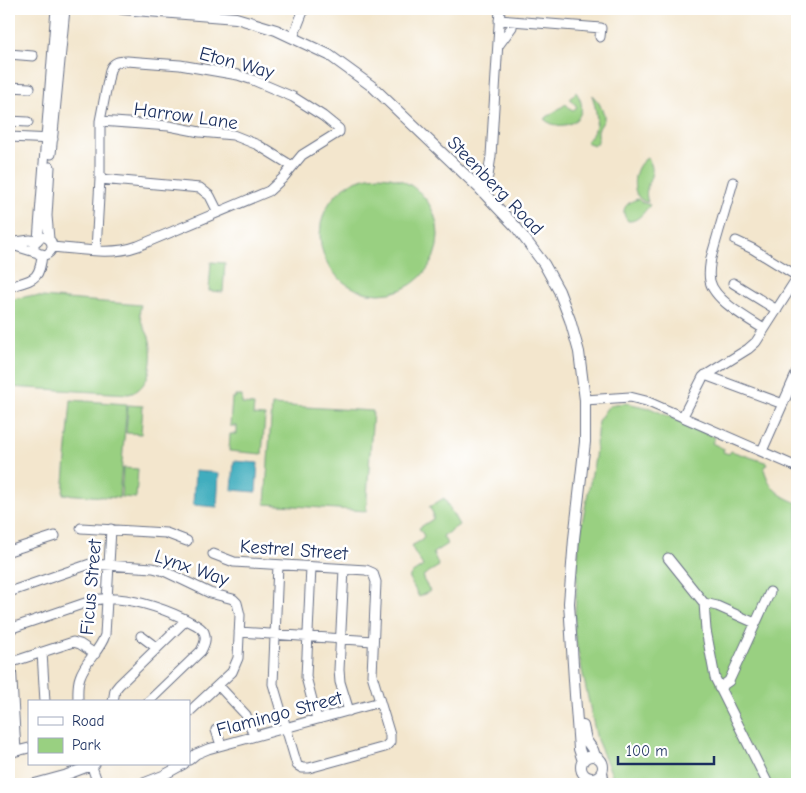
<svg xmlns="http://www.w3.org/2000/svg" width="806" height="793" font-family="'Comic Neue',sans-serif">
<rect width="100%" height="100%" fill="#fff"/>
<filter id="ink" filterUnits="userSpaceOnUse"><feTurbulence type="fractalNoise" baseFrequency=".02" numOctaves="2"/><feDisplacementMap in="SourceGraphic" scale="10" xChannelSelector="R" yChannelSelector="G"/><feConvolveMatrix kernelMatrix="1 2 1 2 8 2 1 2 1" color-interpolation-filters="sRGB"/></filter>
<filter id="wash" filterUnits="userSpaceOnUse"><feTurbulence type="fractalNoise" baseFrequency=".0096" numOctaves="4" result="noise"/><feDisplacementMap in="SourceGraphic" scale="20" xChannelSelector="R" yChannelSelector="G"/><feGaussianBlur stdDeviation="1.12" result="paint"/><feColorMatrix in="noise" values="0 0 0 0 0 0 0 0 0 0 0 0 0 0 0 0 0 1.4 0 .05"/><feComposite in="paint" operator="in"/></filter>
<g filter="url(#wash)">
<rect width="100%" height="100%" fill="#f3e6cd"/>
<path fill="#99d081" stroke="#5a8070" d="M 576,92 C 595,119 561,135 544,119 L 566,104 L 572,111 L 577,107 L 570,98 Z
M 592,95 L 599,103 L 604,114 L 604,120 L 598,130 L 598,142 L 594,145 L 586,142 C 601,127 597,113 592,95 Z
M 647,158 C 661,173 641,184 648,202 C 630,201 630,168 647,158 Z
M320 235a59 59 0 1 1 118 0a59 59 0 1 1-118 0Z
M 638,199 L 641,202 L 650,205 C 644,212 638,222 628,221 C 619,211 626,202 638,199 Z
M 211,262 L 225,263 L 223,292 L 209,291 Z
M 29,296 L 141,305 C 140,308 139,313 140,316 C 141,325 149,333 150,341 C 154,360 150,389 129,394 L 9,387 L 9,300 Z
M 235,396 L 242,396 L 242,404 L 254,405 L 253,415 L 265,416 L 262,454 L 229,451 L 230,434 L 237,434 L 237,426 L 230,426 L 232,398 L 235,398 Z
M 71,400 L 127,404 L 119,498 L 63,494 Z
M 626,403 L 650,408 L 715,437 L 712,443 L 724,449 L 723,452 L 729,454 L 731,451 L 768,463 L 764,469 C 770,489 778,495 797,503 L 797,784 L 616,784 L 597,740 L 574,633 L 579,538 L 595,458 L 598,421 L 607,408 L 614,404 Z
M 128,405 L 143,406 L 141,434 L 126,433 Z
M 272,405 L 373,411 L 366,511 L 265,504 Z
M 123,468 L 138,469 L 136,498 L 121,497 Z
M 444,498 L 459,525 L 443,536 L 447,544 L 433,553 L 439,566 L 424,575 L 423,579 L 430,591 L 419,597 L 409,578 L 411,574 L 423,566 L 411,546 L 422,540 L 424,536 L 419,528 L 433,519 L 433,513 L 429,507 Z"/>
<path fill="#40adbe" stroke="#2e6e8e" d="M 234,461 L 258,463 L 256,492 L 232,490 Z
M 195,471 L 219,473 L 217,507 L 193,505 Z"/>
</g>
<g filter="url(#ink)">
<g fill="none" stroke-linecap="round" stroke-linejoin="round">
<g stroke="#676f85" stroke-width="11">
<path id="minor" d="M 499,20 L 601,28 L 600,37
M 293,37 L 304,9
M 498,46 L 512,27 L 512,22
M 9,54 L 33,56
M 9,87 L 30,88
M 9,121 L 28,122
M 100,121 L 169,126 L 200,132 L 233,135 L 258,145 L 292,166
M 9,137 L 53,139
M 51,154 L 65,9
M 100,179 L 200,188 L 210,196 L 218,212
M 733,182 L 711,258 C 710,265 708,273 710,281 C 714,300 748,319 764,329
M 480,189 L 488,176 L 491,156 L 500,9
M34 246a9 9 0 1 1 18 0a9 9 0 1 1-18 0Z
M 49,239 L 47,216 L 50,167
M 38,240 L 56,9
M 736,241 L 753,249 L 797,276
M 9,243 L 30,240 L 37,241
M 9,244 L 38,253
M 52,247 C 80,249 111,256 138,246 L 269,191 L 283,178 L 302,155 L 339,132 L 339,129 L 323,116 L 293,97 L 253,80 L 238,75 L 180,65 L 127,61 C 119,61 113,62 110,70 L 100,121 L 100,179 L 96,250
M 733,283 L 777,310
M 9,287 C 32,279 40,282 42,254
M 705,375 L 783,404
M 585,400 L 630,397 L 646,401 L 797,467
M 683,416 L 703,377 L 748,349 L 756,342 L 797,278
M 762,451 L 797,372
M 81,528 L 166,533 L 187,541
M 9,551 L 55,536
M 213,554 L 234,562 L 366,570 L 373,573 L 376,582 L 372,675 L 390,735 L 390,742 L 385,747 L 309,768 L 302,768 L 297,765 L 273,684 L 278,565
M 668,558 L 704,603 L 717,606 L 755,623
M 311,567 L 306,677 L 317,719
M 344,569 L 339,670 L 340,682 L 349,711
M 9,592 L 90,564 L 153,568 L 164,571 L 210,593 L 233,599 L 237,603 L 240,615 L 238,658 L 232,672 L 189,712
M 704,603 L 706,630 L 715,678 L 768,784
M 9,629 L 94,600 C 125,595 157,606 185,619 C 191,623 200,625 204,632 C 207,639 204,645 201,651 L 148,702
M 239,632 L 373,641
M 141,636 L 157,648
M 9,652 L 11,663 L 16,751
M 42,652 L 45,702
M 9,663 L 73,642 L 80,644 L 95,654
M 218,685 L 246,715 L 254,736
M 719,688 L 729,681 L 770,592
M 78,702 C 78,693 77,685 80,677 C 85,661 100,651 105,635 L 111,529
M 113,702 L 115,690 L 119,685 L 186,620
M 216,730 L 221,745
M 9,753 L 29,748
M 189,760 L 196,754 L 208,749 L 380,702
M 91,764 L 98,784
M 33,784 L 66,775 L 95,764
M 141,784 L 164,775 L 184,764"/>
</g>
<g stroke="#676f85" stroke-width="12">
<path id="major" d="M 122,9 L 236,18 L 276,30 L 329,55 L 373,87 L 480,189 L 516,227 L 544,264 L 559,291 L 570,320 L 579,352 L 585,400 L 585,442 L 574,539 L 569,603 L 575,695 L 579,749 L 583,761
M 583,726 L 586,740 L 593,750 L 595,756
M581 767a11 11 0 1 1 22 0a11 11 0 1 1-22 0Z
M 602,772 L 604,784"/>
</g>
<use href="#minor" stroke="#fff" stroke-width="9"/>
<use href="#major" stroke="#fff" stroke-width="10"/>
</g>
</g>
<g text-anchor="middle" stroke-width="5" stroke-linejoin="round" paint-order="stroke">
<g font-size="19" fill="#1b2f5e" stroke="#fff">
<text transform="translate(237 62) rotate(15)" y="7">Eton Way</text>
<text transform="translate(186 115) rotate(8)" y="7">Harrow Lane</text>
<text transform="translate(496 185) rotate(46)" y="7">Steenberg Road</text>
<text transform="translate(294 549) rotate(4)" y="7">Kestrel Street</text>
<text transform="translate(192 567) rotate(19)" y="7">Lynx Way</text>
<text transform="translate(90 587) rotate(-85)" y="7">Ficus Street</text>
<text transform="translate(279 713) rotate(-15)" y="7">Flamingo Street</text>
</g>
</g>
<rect width="806" height="793" fill="none" stroke="#fff" stroke-width="30"/>
<rect x="28" y="700" width="162" height="65" fill="#ffffff" stroke="#a4acbf"/>
<rect x="38" y="717" width="25" height="8" fill="#ffffff" stroke="#a4acbf"/>
<text x="72" y="726" font-size="15" fill="#1b2f5e">Road</text>
<rect x="38" y="738" width="25" height="15" fill="#99d081" stroke="#a4acbf"/>
<text x="72" y="750" font-size="15" fill="#1b2f5e">Park</text>
<path d="M618 756v8h96v-8" fill="none" stroke="#1b2f5e" stroke-width="2.5"/>
<text x="626" y="756" font-size="15" fill="#1b2f5e" stroke="#ffffff" stroke-width="4" paint-order="stroke">100 m</text>
</svg>
